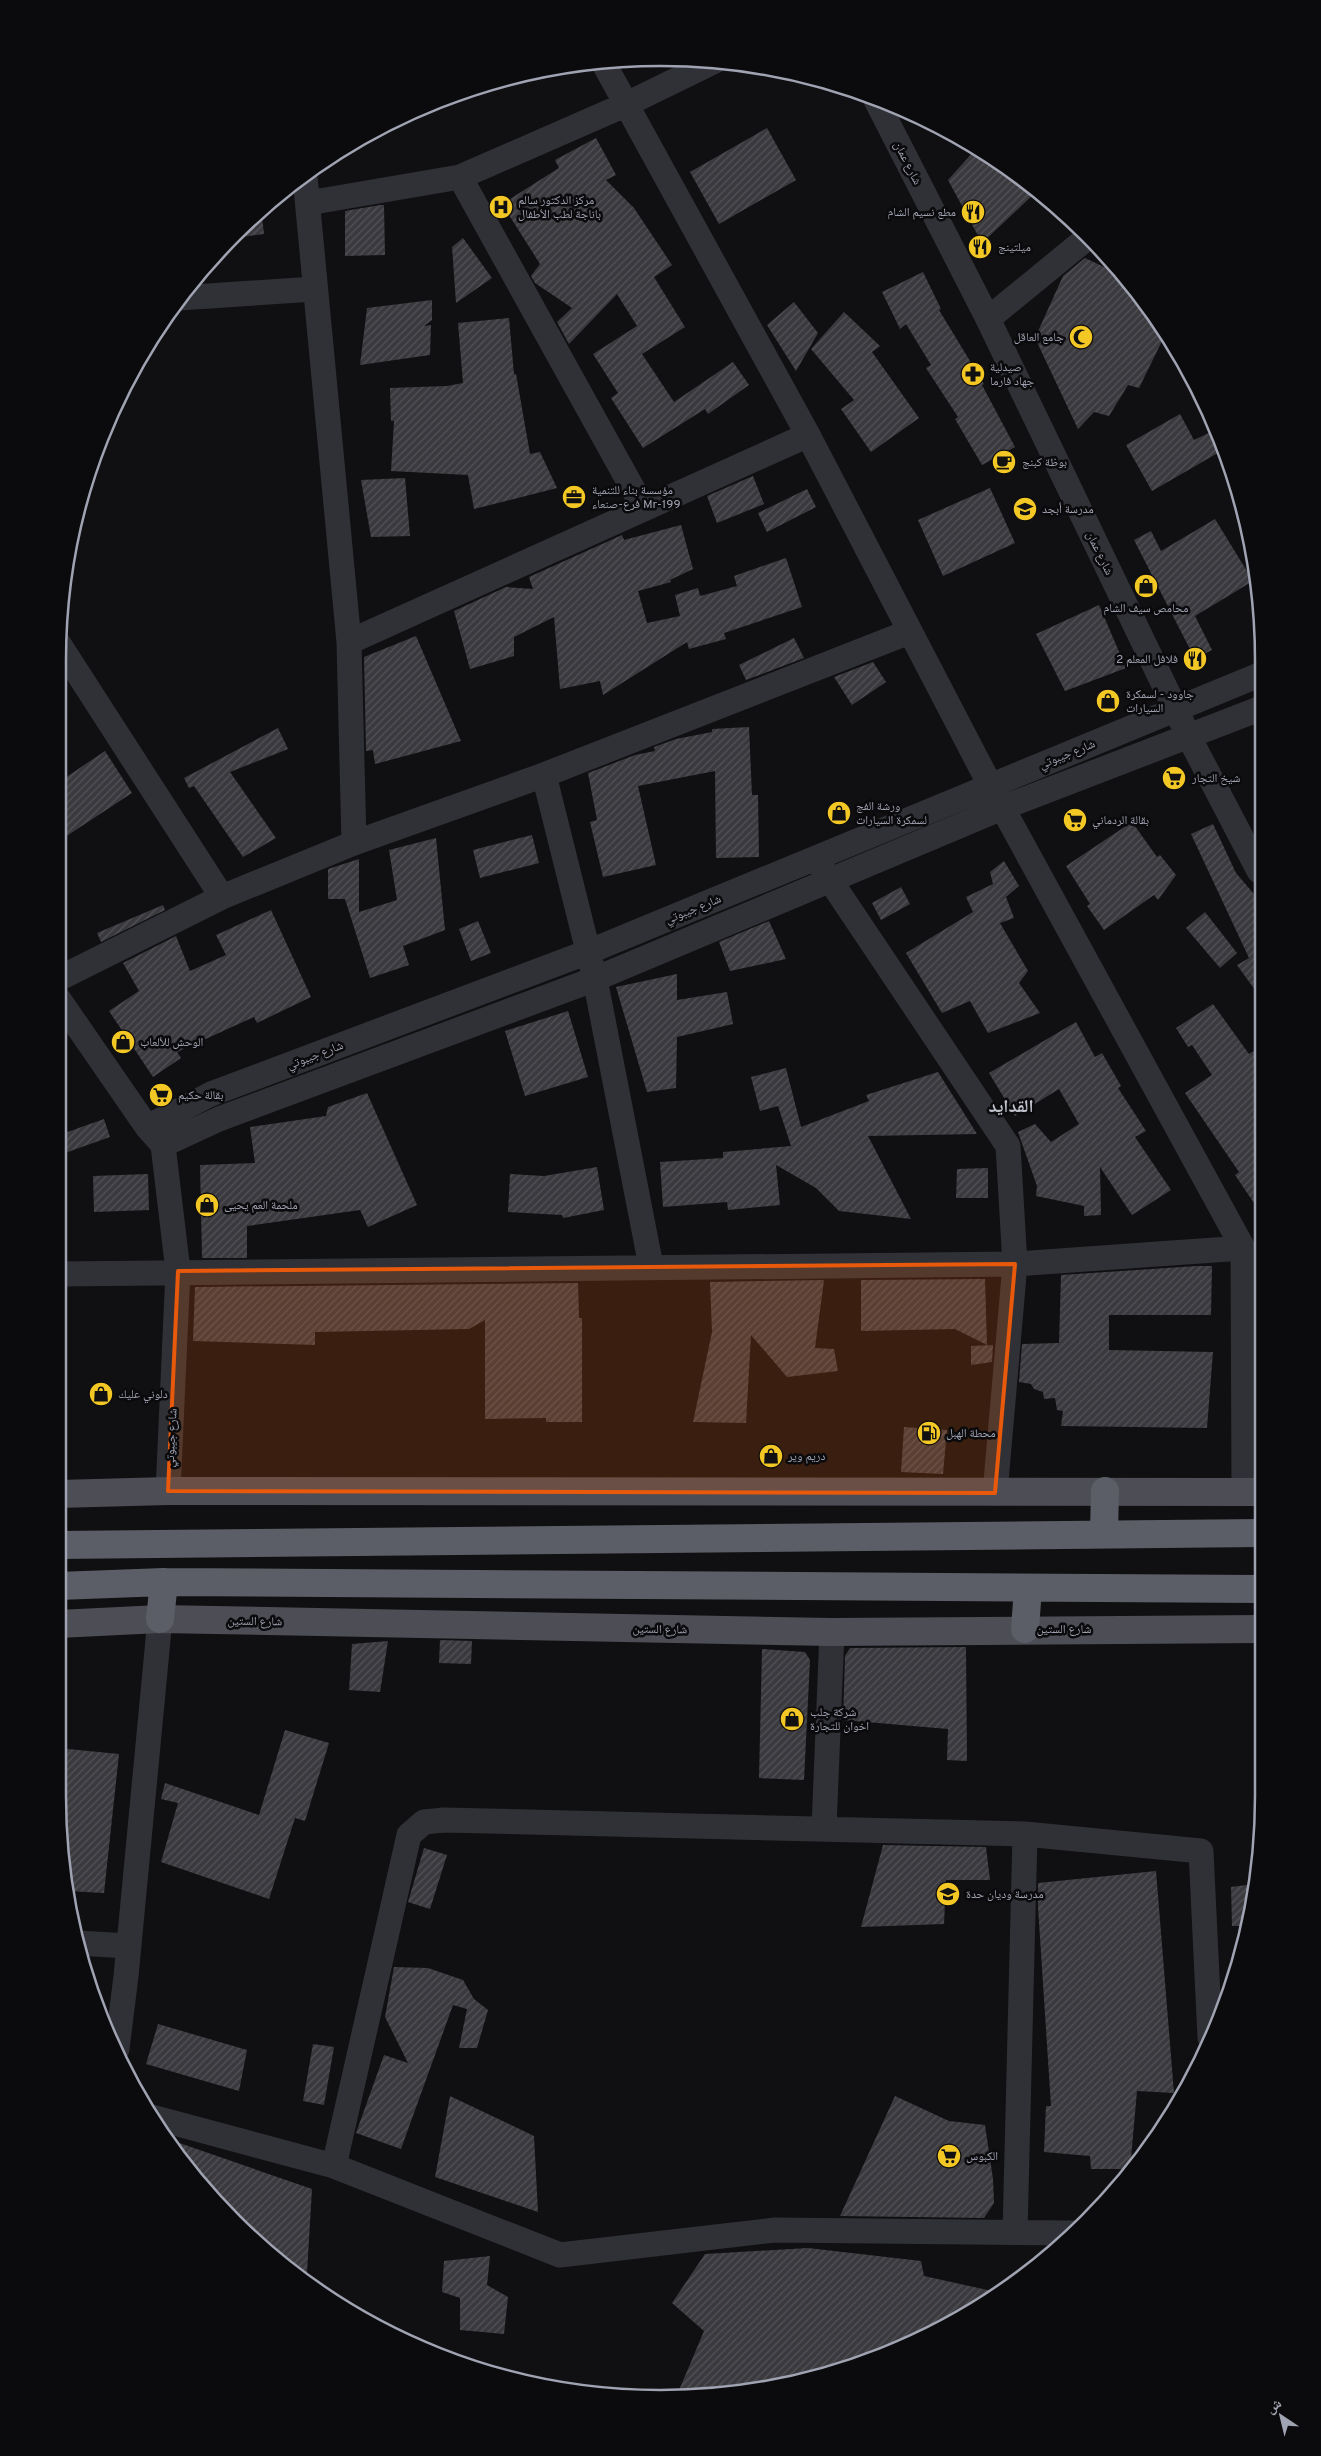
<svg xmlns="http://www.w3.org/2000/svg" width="1321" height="2456" font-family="Overpass,'Noto Naskh Arabic',sans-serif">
<defs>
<pattern id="building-hatch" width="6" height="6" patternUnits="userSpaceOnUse" patternTransform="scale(1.25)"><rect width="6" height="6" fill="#3a393e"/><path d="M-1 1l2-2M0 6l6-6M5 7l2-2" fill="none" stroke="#535258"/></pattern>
</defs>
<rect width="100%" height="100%" fill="#100f11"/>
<path fill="url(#building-hatch)" d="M 767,128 L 796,180 L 719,224 L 690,172 Z
M 596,138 L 616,175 L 606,180 L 634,208 L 672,265 L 654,277 L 685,327 L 642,354 L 674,402 L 733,362 L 749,385 L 708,414 L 705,409 L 643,448 L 611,398 L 618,393 L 593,354 L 637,326 L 617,294 L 569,344 L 557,322 L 572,308 L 535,283 L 531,276 L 540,264 L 502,204 L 559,168 L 555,160 Z
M 974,151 L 1036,192 L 982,243 L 948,180 Z
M 380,205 L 384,205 L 385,255 L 345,256 L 345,211 Z
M 261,209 L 264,234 L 234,238 L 250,221 Z
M 463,238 L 492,278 L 456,303 L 452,247 Z
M 1085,258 L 1121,275 L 1139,294 L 1164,337 L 1139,388 L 1128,385 L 1109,416 L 1094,412 L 1078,429 L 1035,338 L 1063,276 Z
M 923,272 L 941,309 L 939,310 L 984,384 L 982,385 L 1015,447 L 982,465 L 955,419 L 958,417 L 926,368 L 931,365 L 906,324 L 900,329 L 882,292 Z
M 432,300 L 432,320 L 424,326 L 431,325 L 430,355 L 360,365 L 367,308 Z
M 794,302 L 818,333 L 796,371 L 767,325 Z
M 844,312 L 880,346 L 872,352 L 919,418 L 871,452 L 841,409 L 854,400 L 811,349 Z
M 509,318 L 514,374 L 516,374 L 530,454 L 540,452 L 557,488 L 474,509 L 468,475 L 391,471 L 394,421 L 391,421 L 390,388 L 447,386 L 463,383 L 458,323 Z
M 1180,414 L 1194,440 L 1217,429 L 1223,450 L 1152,491 L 1126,445 Z
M 753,476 L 764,504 L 717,523 L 707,496 Z
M 405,478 L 410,536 L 371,537 L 361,480 Z
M 990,488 L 1015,543 L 943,576 L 918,520 Z
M 807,489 L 816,507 L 767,532 L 758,513 Z
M 1215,519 L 1253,581 L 1195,616 L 1212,650 L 1195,659 L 1134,540 L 1151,531 L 1161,551 Z
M 681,525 L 693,569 L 670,580 L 671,582 L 638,591 L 647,623 L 680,616 L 675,595 L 698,588 L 700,596 L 737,586 L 734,576 L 786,558 L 802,607 L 724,633 L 726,639 L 689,649 L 687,642 L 603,695 L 600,681 L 560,689 L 554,617 L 514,637 L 514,656 L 470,669 L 454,611 L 506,587 L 533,589 L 529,577 L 622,535 L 624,540 Z
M 1099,605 L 1126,668 L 1065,691 L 1036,634 Z
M 416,636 L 461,741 L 375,764 L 373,750 L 366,751 L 364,657 Z
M 794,638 L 804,658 L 746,680 L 739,665 Z
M 873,662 L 886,682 L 852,705 L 834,677 Z
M 749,727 L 752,795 L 758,795 L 759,857 L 716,858 L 715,771 L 638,786 L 656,865 L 603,877 L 590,822 L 597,820 L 588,773 L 635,755 L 655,751 L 654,747 L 676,739 L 712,732 L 712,729 Z
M 278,728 L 288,749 L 230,772 L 276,838 L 243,857 L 194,786 L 189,788 L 184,778 Z
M 105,751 L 132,793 L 59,841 L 59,782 Z
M 1132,822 L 1157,857 L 1160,855 L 1176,875 L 1158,900 L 1154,895 L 1104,930 L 1087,906 L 1090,904 L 1066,866 Z
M 1213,824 L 1236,873 L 1259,900 L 1260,997 L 1237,965 L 1249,958 L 1191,834 Z
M 532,835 L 539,863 L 480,878 L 473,850 Z
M 436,838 L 445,930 L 403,946 L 409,965 L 370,978 L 345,899 L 328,899 L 328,869 L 359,859 L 359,912 L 397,900 L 389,850 Z
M 1004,861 L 1019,886 L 1006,897 L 1014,918 L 1000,923 L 1028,971 L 1019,983 L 1040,1013 L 988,1033 L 970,1001 L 942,1013 L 906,953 L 973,912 L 966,897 L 993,884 L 990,872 Z
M 901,887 L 910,904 L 881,920 L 872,903 Z
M 163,905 L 165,910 L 101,942 L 97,933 Z
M 271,910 L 311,997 L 257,1023 L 254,1017 L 177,1052 L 181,1058 L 153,1077 L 109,1011 L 139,991 L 123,963 L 176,936 L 190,971 L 226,955 L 216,935 Z
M 1205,912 L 1237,953 L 1220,968 L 1186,928 Z
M 478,921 L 491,953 L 471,961 L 459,929 Z
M 769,921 L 786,959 L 730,971 L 719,942 Z
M 677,974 L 677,1000 L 727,992 L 733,1024 L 677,1037 L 676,1088 L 647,1092 L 616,987 Z
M 1213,1004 L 1249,1054 L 1260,1047 L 1260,1212 L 1235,1175 L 1239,1172 L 1185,1093 L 1212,1075 L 1192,1045 L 1188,1047 L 1176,1028 Z
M 568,1011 L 588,1077 L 525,1096 L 505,1031 Z
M 1076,1022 L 1095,1057 L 1102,1053 L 1121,1086 L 1118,1088 L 1146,1131 L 1135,1137 L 1171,1190 L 1132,1215 L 1100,1167 L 1101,1215 L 1084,1216 L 1084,1206 L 1036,1196 L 1037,1186 L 1018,1132 L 1035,1124 L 1051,1142 L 1079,1124 L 1059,1089 L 1015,1116 L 989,1073 Z
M 786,1068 L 801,1127 L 869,1101 L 866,1095 L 938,1072 L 977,1134 L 868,1136 L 911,1219 L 839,1211 L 816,1188 L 776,1165 L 780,1205 L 728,1210 L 727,1202 L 663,1207 L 660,1162 L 723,1158 L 723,1152 L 791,1146 L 778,1106 L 760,1111 L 751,1077 Z
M 367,1093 L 417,1205 L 368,1227 L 360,1210 L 247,1226 L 247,1258 L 202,1258 L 200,1165 L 255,1163 L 250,1127 L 326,1116 L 328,1107 Z
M 104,1119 L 110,1137 L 65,1153 L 59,1135 Z
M 597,1167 L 604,1210 L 563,1218 L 562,1215 L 508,1212 L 510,1174 L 544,1176 Z
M 988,1168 L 988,1198 L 956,1198 L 957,1169 Z
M 148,1174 L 149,1210 L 94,1212 L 93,1176 Z
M 1197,1266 L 1212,1266 L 1211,1315 L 1109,1315 L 1109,1350 L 1213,1352 L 1207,1428 L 1061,1426 L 1063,1411 L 1057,1410 L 1055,1398 L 1044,1399 L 1043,1392 L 1034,1389 L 1031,1384 L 1019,1382 L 1022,1344 L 1059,1343 L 1061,1275 Z
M 985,1279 L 987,1345 L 955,1329 L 861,1331 L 861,1280 Z
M 824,1280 L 815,1348 L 834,1349 L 838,1371 L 787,1377 L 751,1335 L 746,1423 L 693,1422 L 712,1332 L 710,1282 Z
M 578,1283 L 579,1318 L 582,1318 L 582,1422 L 546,1422 L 546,1418 L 485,1419 L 485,1320 L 469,1329 L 315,1332 L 315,1345 L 193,1341 L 195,1287 Z
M 993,1345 L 992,1362 L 971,1365 L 971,1346 Z
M 904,1427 L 947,1430 L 943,1474 L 901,1472 Z
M 440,1640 L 472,1641 L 471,1664 L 439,1663 Z
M 388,1641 L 380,1692 L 349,1690 L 352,1644 Z
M 966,1647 L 967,1761 L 947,1760 L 948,1729 L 843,1720 L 845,1656 L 850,1648 Z
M 762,1649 L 805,1652 L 810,1660 L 804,1780 L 759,1778 Z
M 285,1730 L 329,1743 L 305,1821 L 295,1818 L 269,1899 L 161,1862 L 178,1803 L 161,1799 L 165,1783 L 259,1815 Z
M 58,1748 L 119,1754 L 104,1893 L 67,1891 L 58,1796 Z
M 883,1845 L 986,1847 L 990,1880 L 946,1880 L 944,1924 L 861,1927 Z
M 424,1848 L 447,1855 L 430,1909 L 408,1902 Z
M 1156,1871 L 1174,2093 L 1137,2091 L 1130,2169 L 1091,2169 L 1090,2156 L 1044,2152 L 1046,2106 L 1051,2106 L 1038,1907 L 1038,1883 Z
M 1254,1884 L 1247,1926 L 1232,1926 L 1231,1887 Z
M 394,1967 L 428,1968 L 463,1980 L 474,1999 L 488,2010 L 477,2048 L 459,2048 L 467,2009 L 453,2005 L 401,2149 L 356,2133 L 384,2055 L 408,2063 L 385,2017 Z
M 158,2024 L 247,2050 L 239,2091 L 146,2064 Z
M 313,2044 L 334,2047 L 324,2105 L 303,2101 Z
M 450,2096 L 534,2136 L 538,2212 L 435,2177 Z
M 895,2096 L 949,2121 L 985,2125 L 993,2179 L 994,2203 L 984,2218 L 840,2216 Z
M 165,2138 L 312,2189 L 307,2273 L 291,2270 L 263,2249 L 182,2163 Z
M 808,2248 L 921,2261 L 924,2276 L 1001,2293 L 927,2336 L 817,2378 L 739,2393 L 677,2395 L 704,2331 L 672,2303 L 705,2254 Z
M 490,2256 L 487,2285 L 508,2297 L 504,2334 L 460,2330 L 460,2298 L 442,2292 L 444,2261 Z"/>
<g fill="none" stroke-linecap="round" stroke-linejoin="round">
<path stroke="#303136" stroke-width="25" d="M 603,62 L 808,435 L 990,785 L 1243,1248 L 1244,1491
M 876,100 L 988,319 L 1189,737 L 1259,871
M 305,177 L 349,642 L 354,843
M 460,177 L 644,509
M 308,203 L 460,177 L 627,104 L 715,61
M 179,298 L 314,289
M 988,319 L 1087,238
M 349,642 L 808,435
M 59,644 L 222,897
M 544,775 L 595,979 L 651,1266
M 822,868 L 1008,1146 L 1015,1264 L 995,1493
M 58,979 L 222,897 L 354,843 L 544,775 L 909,632
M 58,998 L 147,1127 L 163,1145 L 178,1271 L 168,1491
M 147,1127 L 211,1094 L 588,952 L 1259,675
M 163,1145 L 219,1119 L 595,979 L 1002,808 L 1259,709
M 58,1274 L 1015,1264 L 1243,1248
M 824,1828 L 832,1632
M 77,1943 L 129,1946
M 117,2049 L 126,1976 L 160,1619
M 152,2117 L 334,2166 L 560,2255 L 775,2230 L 1073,2233
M 334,2166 L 409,1835 L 424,1822 L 444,1820 L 1025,1834 L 1201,1851 L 1210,2038
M 1015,2232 L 1025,1834"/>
<path stroke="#4c4d55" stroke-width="28" d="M 58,1494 L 168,1491 L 1261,1492
M 58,1624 L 160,1619 L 832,1632 L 1262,1629"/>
<path stroke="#5c5e67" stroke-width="28" d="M 1104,1533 L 1105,1491
M 58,1545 L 1261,1533
M 58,1586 L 164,1582 L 1261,1589
M 160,1619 L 164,1582
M 1025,1629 L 1028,1588"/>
</g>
<path fill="#e8590c" fill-opacity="0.2" stroke="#e8590c" stroke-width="4" stroke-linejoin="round" d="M 1015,1264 L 995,1493 L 168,1491 L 178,1271 Z"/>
<defs>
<g id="hospital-disc" transform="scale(1.25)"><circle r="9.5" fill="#f4c824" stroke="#0b0a0c"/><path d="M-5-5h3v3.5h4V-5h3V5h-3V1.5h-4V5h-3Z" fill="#111"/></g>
<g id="restaurant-disc" transform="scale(1.25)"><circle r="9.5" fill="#f4c824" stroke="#0b0a0c"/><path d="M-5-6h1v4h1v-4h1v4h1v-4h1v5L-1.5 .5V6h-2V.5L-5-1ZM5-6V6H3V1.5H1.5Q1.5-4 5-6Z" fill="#111"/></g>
<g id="mosque-disc" transform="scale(1.25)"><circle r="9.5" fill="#f4c824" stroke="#0b0a0c"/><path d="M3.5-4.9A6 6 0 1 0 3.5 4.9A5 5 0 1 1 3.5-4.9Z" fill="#111"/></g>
<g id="pharmacy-disc" transform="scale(1.25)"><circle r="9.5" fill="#f4c824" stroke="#0b0a0c"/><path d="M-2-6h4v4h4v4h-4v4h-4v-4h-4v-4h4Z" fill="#111"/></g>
<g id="cafe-disc" transform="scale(1.25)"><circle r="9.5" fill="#f4c824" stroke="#0b0a0c"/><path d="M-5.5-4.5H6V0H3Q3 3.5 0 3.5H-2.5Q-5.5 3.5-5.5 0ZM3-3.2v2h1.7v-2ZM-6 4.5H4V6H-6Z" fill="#111"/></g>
<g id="office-disc" transform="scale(1.25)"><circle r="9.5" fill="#f4c824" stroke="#0b0a0c"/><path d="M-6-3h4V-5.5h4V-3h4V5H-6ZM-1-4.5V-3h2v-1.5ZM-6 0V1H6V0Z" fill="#111"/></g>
<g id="school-disc" transform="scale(1.25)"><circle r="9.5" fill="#f4c824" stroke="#0b0a0c"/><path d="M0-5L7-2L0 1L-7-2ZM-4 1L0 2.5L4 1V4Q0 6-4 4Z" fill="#111"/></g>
<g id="shop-disc" transform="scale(1.25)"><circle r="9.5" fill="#f4c824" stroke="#0b0a0c"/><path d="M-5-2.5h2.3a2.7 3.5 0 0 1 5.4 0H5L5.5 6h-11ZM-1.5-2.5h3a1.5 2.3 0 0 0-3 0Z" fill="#111"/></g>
<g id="supermarket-disc" transform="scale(1.25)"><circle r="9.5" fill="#f4c824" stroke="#0b0a0c"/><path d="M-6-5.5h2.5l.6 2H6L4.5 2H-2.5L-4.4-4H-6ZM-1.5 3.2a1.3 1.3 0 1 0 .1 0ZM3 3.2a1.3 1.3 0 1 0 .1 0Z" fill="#111"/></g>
<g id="fuel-disc" transform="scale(1.25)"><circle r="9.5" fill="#f4c824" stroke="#0b0a0c"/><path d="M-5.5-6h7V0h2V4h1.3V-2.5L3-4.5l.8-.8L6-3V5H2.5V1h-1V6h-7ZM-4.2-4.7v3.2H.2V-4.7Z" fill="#111"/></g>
</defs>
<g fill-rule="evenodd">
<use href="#hospital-disc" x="501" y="207"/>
<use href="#restaurant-disc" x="973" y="212"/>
<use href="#restaurant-disc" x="980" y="247"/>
<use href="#mosque-disc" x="1081" y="337"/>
<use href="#pharmacy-disc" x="973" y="374"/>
<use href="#cafe-disc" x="1004" y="462"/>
<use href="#office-disc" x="574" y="497"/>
<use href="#school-disc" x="1025" y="509"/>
<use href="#shop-disc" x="1146" y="586"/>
<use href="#restaurant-disc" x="1195" y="659"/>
<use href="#shop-disc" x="1108" y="701"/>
<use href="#supermarket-disc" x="1174" y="778"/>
<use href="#shop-disc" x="839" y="813"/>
<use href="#supermarket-disc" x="1075" y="820"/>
<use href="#shop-disc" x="123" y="1042"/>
<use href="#supermarket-disc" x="161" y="1095"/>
<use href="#shop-disc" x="207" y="1205"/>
<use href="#shop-disc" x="101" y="1394"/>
<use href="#fuel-disc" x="929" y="1433"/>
<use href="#shop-disc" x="771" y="1456"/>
<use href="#shop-disc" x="792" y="1719"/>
<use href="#school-disc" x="948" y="1894"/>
<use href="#supermarket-disc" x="949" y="2156"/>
</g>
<g text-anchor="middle" stroke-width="5" stroke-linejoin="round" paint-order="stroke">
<g font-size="12" fill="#a0a3b2" stroke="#0b0a0c">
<text transform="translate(908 163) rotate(63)" y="4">شارع عمان</text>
<text transform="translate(1100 553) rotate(64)" y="4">شارع عمان</text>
<text transform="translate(1067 754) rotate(-22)" y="4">شارع جيبوتي</text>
<text transform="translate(693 909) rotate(-22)" y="4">شارع جيبوتي</text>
<text transform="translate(315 1055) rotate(-21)" y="4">شارع جيبوتي</text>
<text transform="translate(171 1438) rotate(-87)" y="4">شارع جيبوتي</text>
<text transform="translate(255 1621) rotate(1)" y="4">شارع الستين</text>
<text transform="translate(660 1629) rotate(1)" y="4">شارع الستين</text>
<text x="1064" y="1633">شارع الستين</text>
</g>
<g font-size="12" fill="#a0a3b2" stroke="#0b0a0c" text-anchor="start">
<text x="518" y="204">مركز الدكتور سالم<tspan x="518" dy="14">باناجة لطب الأطفال</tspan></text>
<text x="956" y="216" text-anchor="end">مطع نسيم الشام</text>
<text x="998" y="251">ميلتينج</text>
<text x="1064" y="341" text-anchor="end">جامع العاقل</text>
<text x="990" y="371">صيدلية<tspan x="990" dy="14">جهاد فارما</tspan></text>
<text x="1022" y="466">بوظة كبنج</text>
<text x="592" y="494">مؤسسة بناء للتنمية<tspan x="592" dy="14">فرع-صنعاء Mr-199</tspan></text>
<text x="1042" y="513">مدرسة أبجد</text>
<text x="1146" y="612" text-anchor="middle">محامص سيف الشام</text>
<text x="1178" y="663" text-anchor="end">فلافل المعلم 2</text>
<text x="1126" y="698">جاوود - لسمكرة<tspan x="1126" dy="14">السيارات</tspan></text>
<text x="1192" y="782">شيخ التجار</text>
<text x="856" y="810">ورشة الفج<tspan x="856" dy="14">لسمكرة السيارات</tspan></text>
<text x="1092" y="824">بقالة الردماني</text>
<text x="140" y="1046">الوحش للألعاب</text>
<text x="178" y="1099">بقالة حكيم</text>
<text x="224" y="1209">ملحمة العم يحيى</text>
<text x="118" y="1398">دلوني عليك</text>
<text x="946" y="1437">محطة الهبل</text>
<text x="788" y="1460">دريم وير</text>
<text x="810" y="1716">شركة جلب<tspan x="810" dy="14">اخوان للتجارة</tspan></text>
<text x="966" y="1898">مدرسة وديان حدة</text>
<text x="966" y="2160">الكبوس</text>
</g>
<g font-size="18" font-weight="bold" fill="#c1c3ce" stroke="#0b0a0c">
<text x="1011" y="1112">القدايد</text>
</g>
</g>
<path d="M0 0H1321V2456H0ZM660 66H661A594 594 0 0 1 1255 660V1796A594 594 0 0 1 661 2390H660A594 594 0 0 1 66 1796V660A594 594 0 0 1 660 66Z" fill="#0b0a0c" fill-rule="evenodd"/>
<path fill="none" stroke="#a0a3b2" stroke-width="2.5" d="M660 66H661A594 594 0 0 1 1255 660V1796A594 594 0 0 1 661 2390H660A594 594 0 0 1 66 1796V660A594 594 0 0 1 660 66Z"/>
<g transform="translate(1281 2416) rotate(325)" stroke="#0b0a0c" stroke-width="4" paint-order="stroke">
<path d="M0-4L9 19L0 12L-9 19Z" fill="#a0a3b2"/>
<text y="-8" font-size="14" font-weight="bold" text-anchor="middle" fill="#a0a3b2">ش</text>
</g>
</svg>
